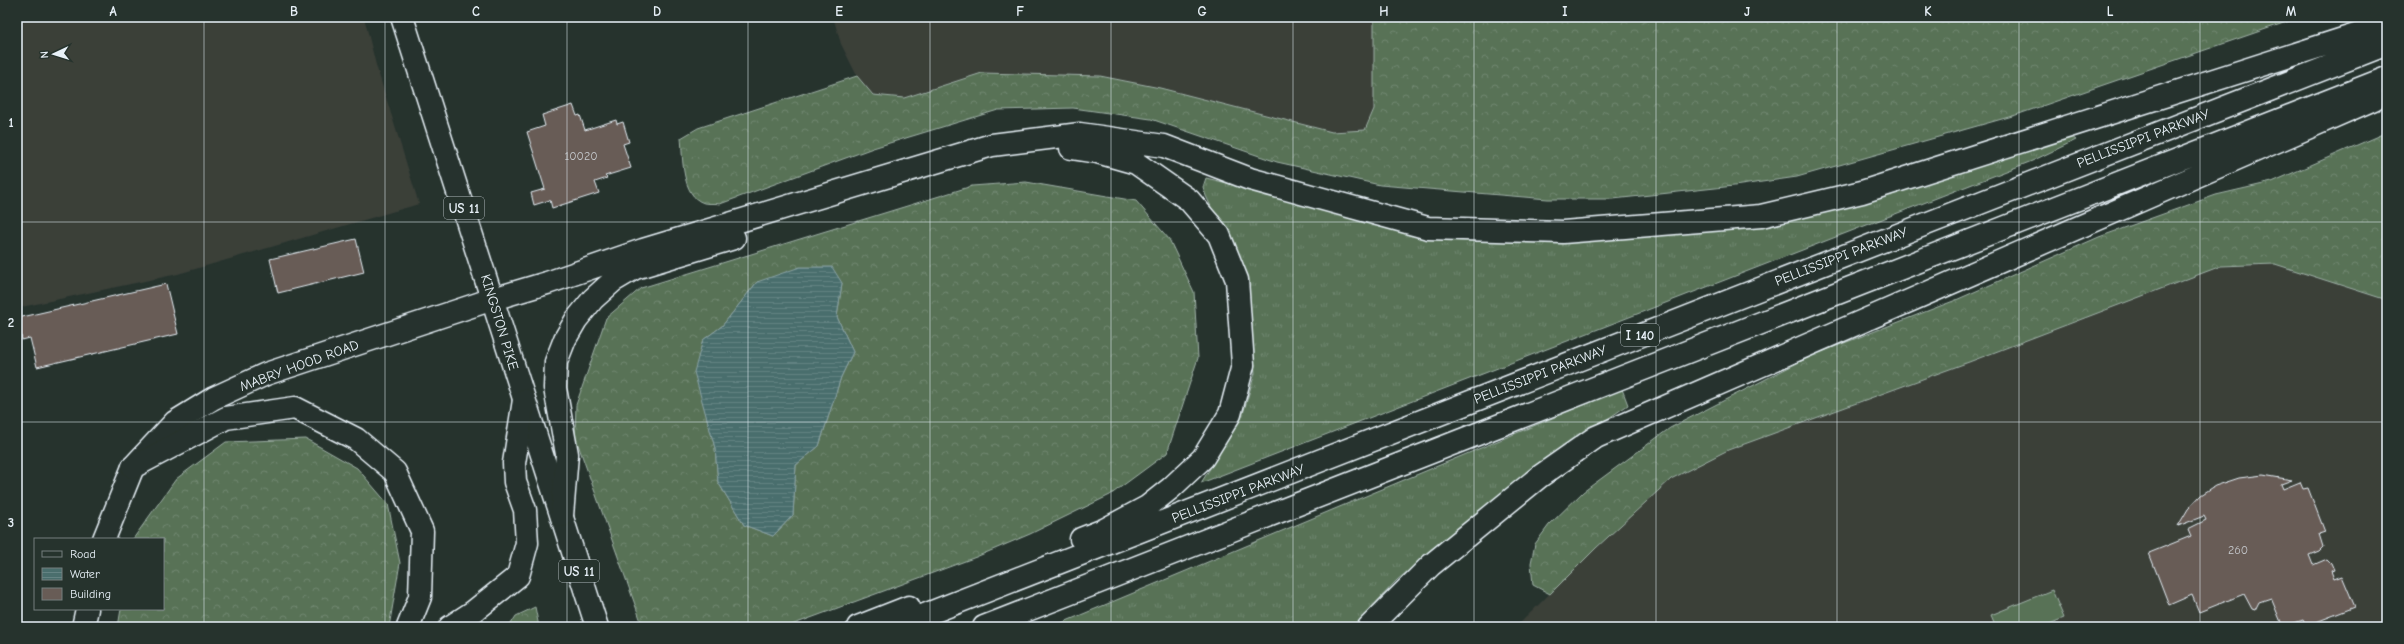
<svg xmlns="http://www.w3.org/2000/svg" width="2404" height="644" font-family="'Comic Neue',sans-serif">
<defs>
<pattern id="grass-tufts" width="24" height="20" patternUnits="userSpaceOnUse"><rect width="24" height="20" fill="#587257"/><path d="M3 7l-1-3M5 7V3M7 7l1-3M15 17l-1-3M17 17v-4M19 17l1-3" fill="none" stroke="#708770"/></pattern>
<pattern id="forest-crowns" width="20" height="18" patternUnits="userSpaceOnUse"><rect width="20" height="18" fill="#587257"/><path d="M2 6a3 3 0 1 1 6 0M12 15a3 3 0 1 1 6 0" fill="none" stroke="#708770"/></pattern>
<pattern id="water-rules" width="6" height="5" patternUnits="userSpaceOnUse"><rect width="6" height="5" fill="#4a6e6d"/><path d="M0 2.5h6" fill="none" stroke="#648383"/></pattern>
</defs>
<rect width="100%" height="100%" fill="#26332d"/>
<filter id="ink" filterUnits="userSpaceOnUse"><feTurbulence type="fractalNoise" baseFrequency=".025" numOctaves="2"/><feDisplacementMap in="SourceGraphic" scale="8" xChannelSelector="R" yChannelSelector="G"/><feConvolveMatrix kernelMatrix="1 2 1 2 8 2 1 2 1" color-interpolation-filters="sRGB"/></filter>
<g filter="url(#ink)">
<path fill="#3a3f39" d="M 17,17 L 364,17 L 376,65 L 419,204 L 178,274 L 17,308 Z
M 833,17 L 1374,17 L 1374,109 L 1365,130 L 1332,132 L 1160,88 L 1100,76 L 982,73 L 904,98 L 873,95 L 857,76 L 841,44 Z
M 2275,264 L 2387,300 L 2387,627 L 1516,627 L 1596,548 L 1671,479 L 1728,450 L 1969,362 L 2221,266 Z"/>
<path fill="url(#grass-tufts)" stroke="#a0b2a8" d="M 2068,134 L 2076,140 L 2032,161 L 1201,483 L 1242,417 L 1255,373 L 1247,283 L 1206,196 L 1203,187 L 1206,178 L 1441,234 L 1722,226 Z
M 1622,389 L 1628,405 L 1534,469 L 1397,580 L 1353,627 L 1052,627 Z"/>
<path fill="url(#forest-crowns)" stroke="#a0b2a8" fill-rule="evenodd" d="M 1374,17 L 2301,17 L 2016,115 L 1797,177 L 1734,186 L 1613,199 L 1548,199 L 1380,185 L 1277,162 L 1151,119 L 1073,108 L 998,110 L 873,148 L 720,204 C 715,203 709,204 704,203 C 681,196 683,157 681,138 L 698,128 L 857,76 L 873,95 L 904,98 L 982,73 L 1100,76 L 1160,88 L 1332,132 L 1365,130 L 1374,109 Z
M 2387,132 L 2387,300 L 2275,264 L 2221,266 L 1969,362 L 1728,450 L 1671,479 L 1596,548 L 1550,594 L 1533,585 L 1531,563 L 1535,544 L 1549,525 L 1583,492 L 1670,428 L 1813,355 L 1956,300 L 2099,237 L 2216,195 L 2272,182 Z
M 1026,182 L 1136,201 L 1169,239 L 1194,292 L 1198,358 L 1167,453 L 1110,495 L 1030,534 L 976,557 L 786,627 L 643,627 L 575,436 L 576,405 L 606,318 L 641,288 L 972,186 ZM 757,282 L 842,283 L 837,317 L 853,352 L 841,377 L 819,446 L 796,465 L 793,515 L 773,536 L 744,525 L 718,482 L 715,448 L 695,372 L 703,340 L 722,326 Z
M 306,439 L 357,468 L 388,504 L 400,563 L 389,627 L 118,627 L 121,609 L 163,609 L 163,539 L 133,539 L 176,479 L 226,442 Z
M 535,607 L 539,627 L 509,627 L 516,616 Z"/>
<path fill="#587257" stroke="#a0b2a8" d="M 2052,590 L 2064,618 L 2042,627 L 1996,627 L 1991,615 Z"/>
<path fill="url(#water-rules)" stroke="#89a2a5" d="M 800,267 L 832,267 L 842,283 L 837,317 L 853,352 L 841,377 L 819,446 L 796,465 L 793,515 L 773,536 L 744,525 L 718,482 L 715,448 L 694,372 L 703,340 L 722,326 L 757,282 Z"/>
<path fill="#685c56" stroke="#e8f1f8" d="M 573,105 L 577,116 L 580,115 L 585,130 L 616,120 L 617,124 L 623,122 L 629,142 L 623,144 L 631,168 L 605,176 L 607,178 L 595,182 L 599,193 L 552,208 L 550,200 L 534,205 L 531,193 L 545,189 L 527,132 L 545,126 L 542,115 Z
M 356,239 L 364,272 L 278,293 L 270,259 Z
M 166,284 L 178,334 L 37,367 L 30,338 L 22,340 L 18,318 Z
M 2263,475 L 2292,480 L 2281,484 L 2283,489 L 2300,482 L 2303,489 L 2308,488 L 2325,532 L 2319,534 L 2323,547 L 2319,551 L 2309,555 L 2313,565 L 2327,559 L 2331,563 L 2334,570 L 2331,571 L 2334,579 L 2342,576 L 2355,607 L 2306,626 L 2303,620 L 2283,627 L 2271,598 L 2259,602 L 2255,610 L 2252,609 L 2244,594 L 2199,612 L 2192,595 L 2169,605 L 2149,553 L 2191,536 L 2188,529 L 2206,520 L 2204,516 L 2178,526 L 2188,509 L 2201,495 L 2215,486 L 2239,478 Z"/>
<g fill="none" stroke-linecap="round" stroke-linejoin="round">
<g stroke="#e8f1f8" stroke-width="25">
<path id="secondary" d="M 104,539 L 133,467 L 175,422 L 214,398 L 266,374 L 493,299
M 83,627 L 87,609"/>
</g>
<g stroke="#e8f1f8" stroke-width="25">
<path id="primary" d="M 402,17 L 597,627"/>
</g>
<g stroke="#e8f1f8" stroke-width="25">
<path id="highway" d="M 1071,148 L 1097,152 L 1136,163 L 1189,200 L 1219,235 L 1237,280 L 1243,365 L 1230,414 L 1203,458 L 1171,488 L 1147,507 L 1104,530 L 1081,539
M 493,299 L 547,283 L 643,250 L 992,145 L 1080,134 L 1164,146 L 1250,179 L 1428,228 L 1563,232 L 1761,216 L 1862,192 L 2387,25
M 133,467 L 226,418 L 295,408 L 356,439 L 395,472 L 422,531 L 420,597 L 408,627
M 562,516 L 567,454 L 555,388 L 556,362 L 565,339 L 576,320 L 593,299 L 613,281 L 635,268 L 734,238
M 450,627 L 473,612 L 518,576 L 527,543 L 525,510 L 515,482 L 514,463 L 524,400
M 858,627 L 909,607
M 894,627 L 2387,44
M 984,627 L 2387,78
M 1369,627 L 1431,565 L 1539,477 L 1596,437 L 2374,99"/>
</g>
<use href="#secondary" stroke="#26332d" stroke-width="22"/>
<use href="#primary" stroke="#26332d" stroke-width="22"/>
<use href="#highway" stroke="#26332d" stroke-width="22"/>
</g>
</g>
<path fill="none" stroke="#e8f1f8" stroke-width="1" stroke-opacity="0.55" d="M 204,17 L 204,627M 385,17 L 385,627M 567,17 L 567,627M 748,17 L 748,627M 930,17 L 930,627M 1111,17 L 1111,627M 1293,17 L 1293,627M 1474,17 L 1474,627M 1656,17 L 1656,627M 1837,17 L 1837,627M 2019,17 L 2019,627M 2200,17 L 2200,627M 17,222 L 2387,222M 17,422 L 2387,422"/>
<g text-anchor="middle" stroke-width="3" stroke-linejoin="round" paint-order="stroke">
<g font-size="12" fill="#c8ccd0">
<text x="581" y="160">10020</text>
<text x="2238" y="554">260</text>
</g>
<g fill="#26332d" stroke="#aeb8bb" stroke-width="1">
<rect x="444" y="197" width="40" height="22" rx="3"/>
<rect x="1621" y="324" width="38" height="22" rx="3"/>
<rect x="559" y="560" width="40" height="22" rx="3"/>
</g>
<g font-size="13" font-weight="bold" fill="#e8f1f8">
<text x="464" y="213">US 11</text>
<text x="1640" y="340">I 140</text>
<text x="579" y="576">US 11</text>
</g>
<g font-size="14" fill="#e8f1f8" stroke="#26332d">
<text transform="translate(2143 138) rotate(-21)" y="5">PELLISSIPPI PARKWAY</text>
<text transform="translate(1841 256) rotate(-21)" y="5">PELLISSIPPI PARKWAY</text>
<text transform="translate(500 322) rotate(73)" y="5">KINGSTON PIKE</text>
<text transform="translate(299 365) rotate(-20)" y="5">MABRY HOOD ROAD</text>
<text transform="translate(1540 374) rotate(-21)" y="5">PELLISSIPPI PARKWAY</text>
<text transform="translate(1238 493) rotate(-21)" y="5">PELLISSIPPI PARKWAY</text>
</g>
</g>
<rect width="2404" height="644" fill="none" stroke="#26332d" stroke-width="44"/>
<rect x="34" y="538" width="130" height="72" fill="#26332d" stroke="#747f7e"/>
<rect x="42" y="551" width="20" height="6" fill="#26332d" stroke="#747f7e"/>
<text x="70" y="558" font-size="12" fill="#e8f1f8">Road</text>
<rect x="42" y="568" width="20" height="12" fill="url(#water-rules)" stroke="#747f7e"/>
<text x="70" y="578" font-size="12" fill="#e8f1f8">Water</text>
<rect x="42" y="588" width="20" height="12" fill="#685c56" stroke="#747f7e"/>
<text x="70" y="598" font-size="12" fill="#e8f1f8">Building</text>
<g transform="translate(54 54) rotate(266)" stroke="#26332d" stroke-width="3" paint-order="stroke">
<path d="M0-3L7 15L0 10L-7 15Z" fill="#e8f1f8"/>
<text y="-6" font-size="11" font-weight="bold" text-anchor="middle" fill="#e8f1f8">N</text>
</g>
<rect x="22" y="22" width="2360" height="600" fill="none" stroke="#e8f1f8" stroke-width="1.5"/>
<g font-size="13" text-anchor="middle" font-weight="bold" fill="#e8f1f8">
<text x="113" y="16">A</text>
<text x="294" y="16">B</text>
<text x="476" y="16">C</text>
<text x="657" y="16">D</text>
<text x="839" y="16">E</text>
<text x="1020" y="16">F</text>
<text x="1202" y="16">G</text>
<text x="1384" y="16">H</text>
<text x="1565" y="16">I</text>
<text x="1747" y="16">J</text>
<text x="1928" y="16">K</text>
<text x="2110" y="16">L</text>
<text x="2291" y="16">M</text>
<text x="11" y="127">1</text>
<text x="11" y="327">2</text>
<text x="11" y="527">3</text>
</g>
</svg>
